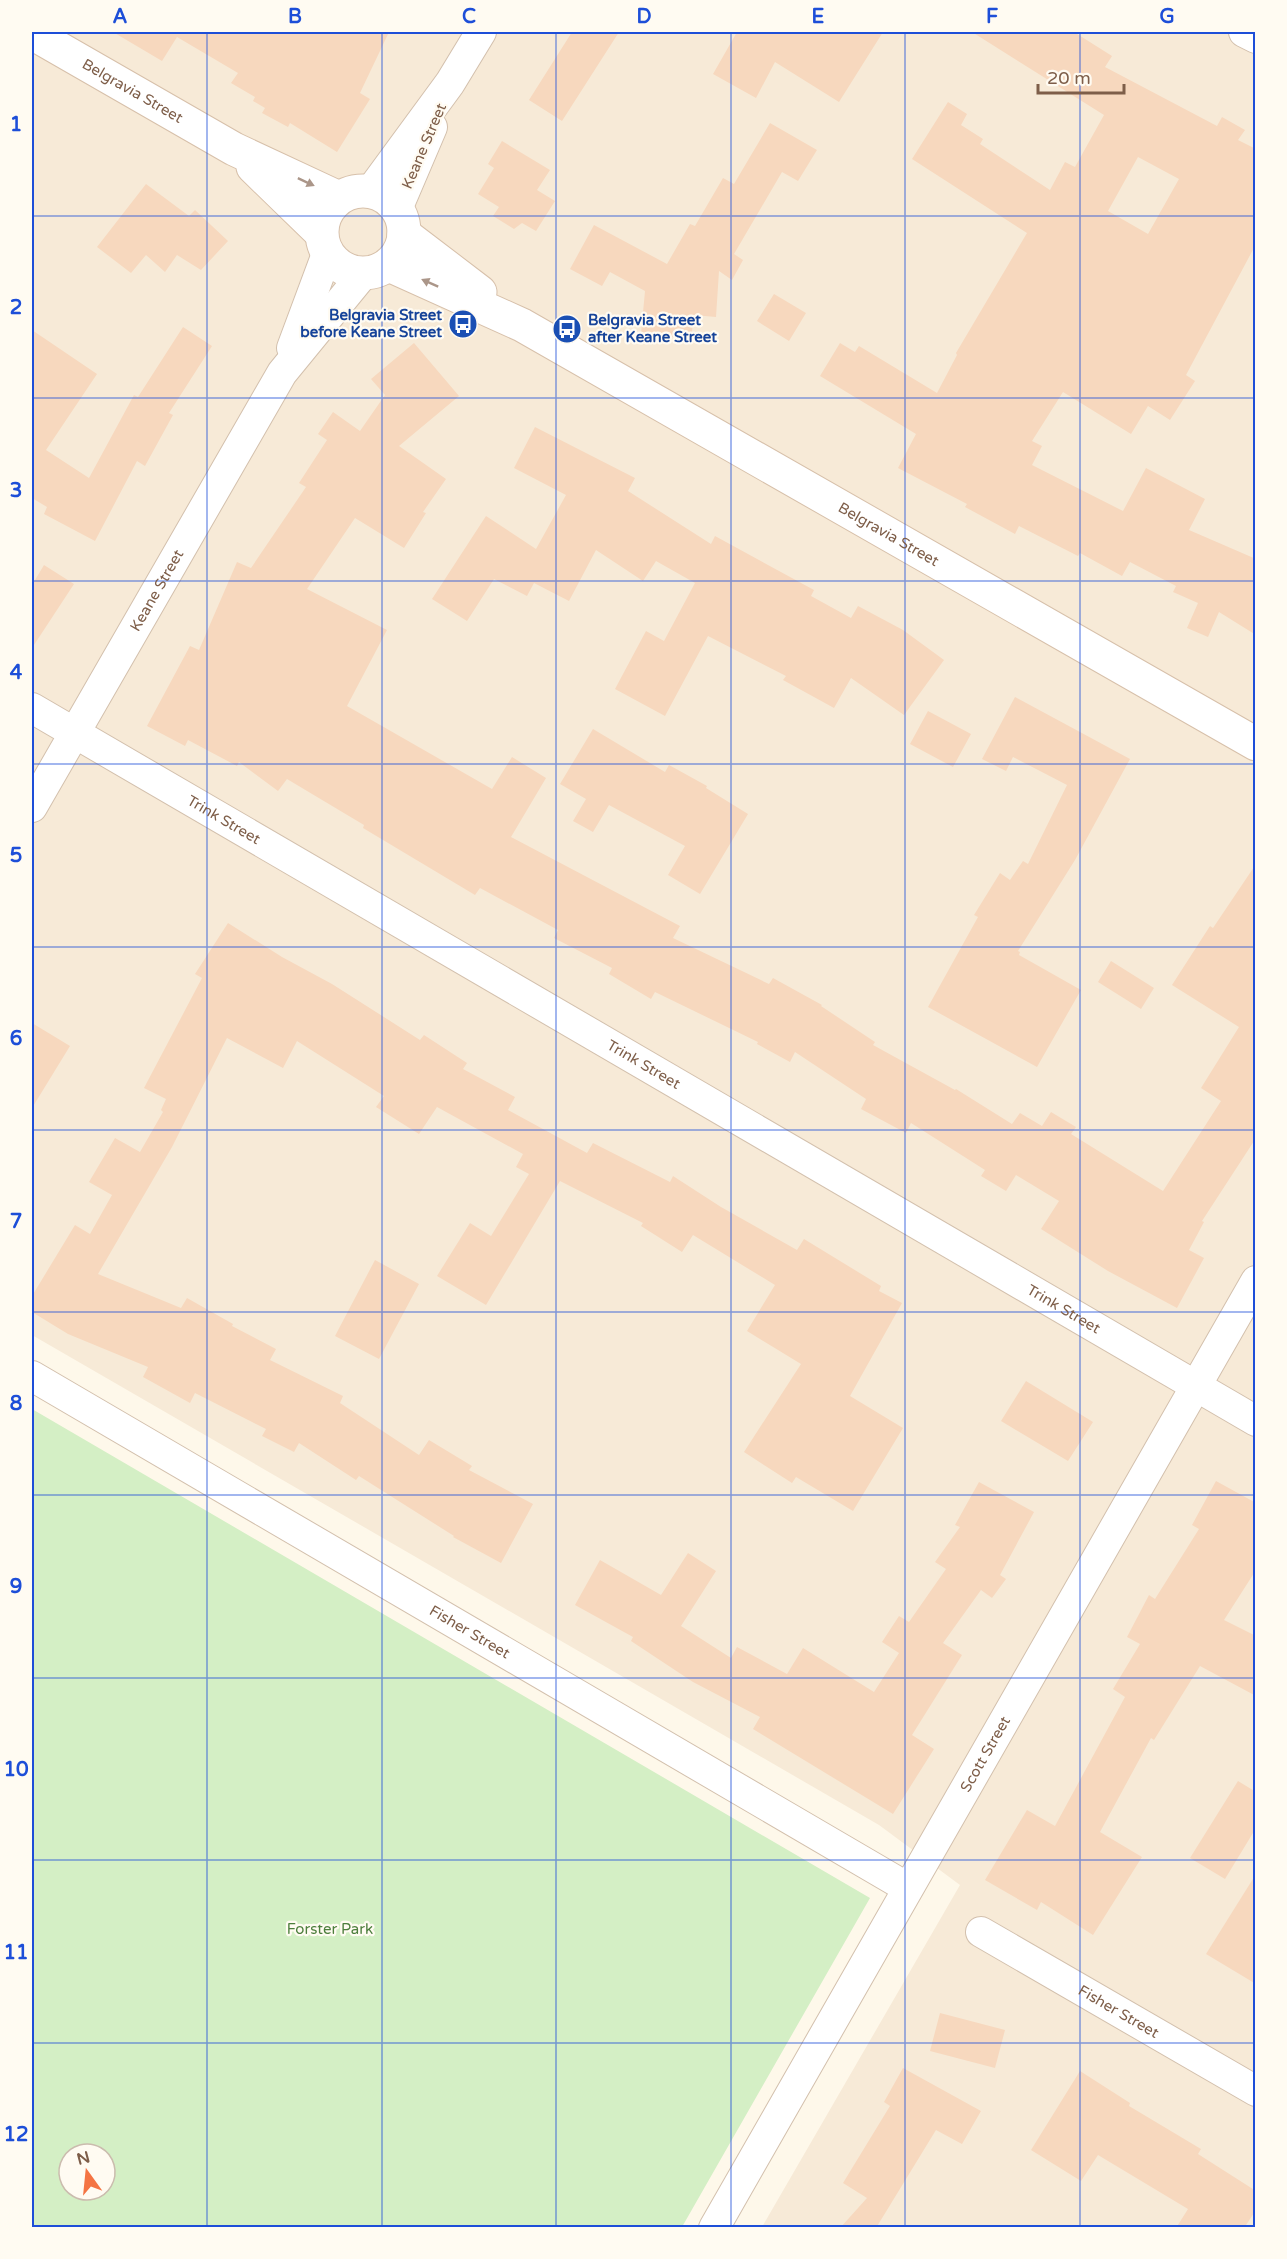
<svg xmlns="http://www.w3.org/2000/svg" width="1287" height="2259" font-family="'Varela Round',sans-serif">
<rect width="100%" height="100%" fill="#fef8ea"/>
<path fill="#f7ead7" d="M 32,32 L 1255,32 L 1255,2227 L 762,2227 L 960,1885 L 879,1825 L 32,1335 Z"/>
<path fill="#d4efc5" fill-rule="evenodd" d="M 32,1409 L 870,1898 L 682,2227 L 32,2227 ZM 69,2154 L 105,2154 L 105,2190 L 69,2190 Z"/>
<path fill="#f7d8be" fill-rule="evenodd" d="M 113,32 L 389,32 L 360,93 L 370,99 L 337,152 L 290,123 L 288,127 L 262,113 L 265,108 L 253,101 L 255,97 L 231,83 L 238,73 L 177,37 L 162,61 Z
M 572,32 L 619,32 L 562,121 L 529,100 Z
M 737,32 L 883,32 L 839,102 L 775,62 L 756,98 L 713,74 Z
M 972,32 L 1074,32 L 1112,56 L 1105,67 L 1217,126 L 1222,117 L 1245,130 L 1238,140 L 1256,149 L 1256,244 L 1186,375 L 1195,381 L 1170,420 L 1148,406 L 1131,434 L 1063,392 L 1032,441 L 1042,446 L 1032,465 L 1123,511 L 1146,468 L 1205,499 L 1189,530 L 1256,559 L 1256,635 L 1219,612 L 1208,637 L 1187,628 L 1198,603 L 1173,592 L 1176,586 L 1130,562 L 1122,576 L 1080,553 L 1078,556 L 1019,526 L 1015,534 L 965,507 L 967,504 L 898,468 L 916,434 L 820,376 L 840,343 L 855,352 L 859,346 L 937,393 L 957,355 L 956,353 L 1027,233 L 912,159 L 948,102 L 967,114 L 961,125 L 983,139 L 980,144 L 1050,190 L 1065,162 L 1075,167 L 1104,115 ZM 1138,157 L 1179,179 L 1148,234 L 1108,211 Z
M 770,123 L 817,150 L 798,181 L 782,172 L 734,254 L 743,260 L 732,280 L 719,271 L 716,317 L 694,315 L 691,339 L 641,334 L 645,291 L 610,272 L 602,286 L 570,269 L 594,225 L 667,264 L 690,224 L 695,226 L 723,178 L 734,184 Z
M 502,141 L 550,170 L 537,190 L 555,201 L 536,231 L 522,223 L 514,229 L 493,216 L 499,207 L 478,194 L 494,168 L 488,164 Z
M 146,184 L 189,216 L 195,210 L 228,241 L 201,270 L 177,255 L 165,272 L 146,255 L 131,273 L 97,247 Z
M 774,294 L 806,313 L 789,341 L 757,321 Z
M 183,327 L 212,346 L 169,413 L 173,415 L 145,466 L 137,461 L 95,541 L 44,514 L 47,507 L 32,498 L 32,330 L 97,374 L 46,450 L 89,478 L 134,395 L 138,397 Z
M 414,343 L 459,396 L 399,446 L 446,479 L 423,512 L 426,513 L 404,548 L 355,518 L 307,589 L 387,630 L 347,706 L 492,789 L 512,757 L 546,778 L 511,837 L 680,926 L 673,938 L 769,984 L 773,978 L 822,1005 L 821,1006 L 875,1042 L 873,1045 L 955,1090 L 956,1089 L 1012,1124 L 1020,1113 L 1042,1126 L 1051,1112 L 1076,1127 L 1071,1134 L 1163,1191 L 1221,1101 L 1201,1088 L 1239,1027 L 1172,985 L 1210,926 L 1213,928 L 1256,864 L 1256,1138 L 1202,1221 L 1204,1222 L 1189,1250 L 1204,1258 L 1177,1308 L 1108,1271 L 1041,1229 L 1059,1201 L 1016,1175 L 1006,1191 L 981,1176 L 985,1170 L 911,1123 L 906,1133 L 861,1109 L 866,1099 L 795,1052 L 790,1062 L 757,1044 L 758,1042 L 655,992 L 651,999 L 609,974 L 612,968 L 554,938 L 558,930 L 480,888 L 475,895 L 363,828 L 364,825 L 287,779 L 278,791 L 239,762 L 237,766 L 188,740 L 185,746 L 147,726 L 190,646 L 199,650 L 237,562 L 251,568 L 306,487 L 299,483 L 327,440 L 318,434 L 333,412 L 360,431 L 385,395 L 371,379 Z
M 535,427 L 635,478 L 628,491 L 711,544 L 715,536 L 814,590 L 811,596 L 851,618 L 858,606 L 903,630 L 944,660 L 904,715 L 851,678 L 834,708 L 783,680 L 786,676 L 708,636 L 665,716 L 615,689 L 646,631 L 664,641 L 695,583 L 656,561 L 643,581 L 596,550 L 569,601 L 534,583 L 527,596 L 494,579 L 467,621 L 432,599 L 486,516 L 536,549 L 566,495 L 514,468 Z
M 44,565 L 74,584 L 32,648 L 32,585 Z
M 1015,697 L 1130,759 L 1075,860 L 1018,951 L 1020,952 L 1019,955 L 1081,990 L 1037,1067 L 928,1007 L 978,917 L 974,915 L 1000,873 L 1010,880 L 1023,861 L 1028,864 L 1067,785 L 1013,757 L 1006,771 L 982,759 Z
M 928,711 L 971,734 L 953,767 L 910,744 Z
M 593,729 L 665,772 L 669,765 L 707,786 L 706,788 L 748,814 L 700,894 L 668,875 L 685,846 L 609,805 L 593,832 L 573,821 L 586,799 L 560,784 Z
M 228,923 L 282,957 L 332,984 L 420,1040 L 424,1035 L 467,1063 L 463,1069 L 515,1097 L 508,1110 L 587,1153 L 593,1143 L 670,1182 L 673,1176 L 721,1207 L 797,1250 L 804,1239 L 881,1286 L 879,1291 L 902,1303 L 850,1396 L 903,1428 L 853,1511 L 796,1477 L 792,1483 L 744,1452 L 801,1364 L 747,1331 L 775,1285 L 693,1235 L 682,1252 L 641,1226 L 643,1223 L 560,1181 L 486,1305 L 437,1276 L 470,1223 L 491,1236 L 529,1174 L 516,1167 L 523,1154 L 437,1107 L 419,1134 L 376,1107 L 384,1096 L 297,1041 L 283,1068 L 227,1038 L 172,1147 L 98,1274 L 181,1308 L 187,1298 L 233,1324 L 232,1326 L 276,1349 L 270,1360 L 343,1396 L 340,1403 L 419,1455 L 429,1440 L 472,1466 L 469,1470 L 533,1504 L 501,1563 L 453,1537 L 454,1536 L 359,1476 L 356,1480 L 299,1443 L 294,1452 L 262,1436 L 266,1429 L 195,1393 L 190,1403 L 143,1377 L 148,1367 L 68,1334 L 32,1312 L 32,1296 L 75,1225 L 90,1234 L 112,1195 L 89,1182 L 115,1138 L 140,1152 L 163,1112 L 161,1110 L 166,1099 L 144,1088 L 202,978 L 195,974 Z
M 1111,961 L 1154,988 L 1141,1009 L 1098,982 Z
M 32,1023 L 70,1046 L 32,1108 Z
M 375,1260 L 419,1284 L 379,1359 L 335,1336 Z
M 1026,1381 L 1093,1422 L 1068,1461 L 1001,1421 Z
M 1216,1481 L 1256,1503 L 1256,1570 L 1224,1620 L 1256,1636 L 1256,1696 L 1200,1666 L 1154,1740 L 1151,1738 L 1100,1832 L 1142,1857 L 1093,1935 L 1041,1902 L 1037,1910 L 985,1880 L 1027,1810 L 1055,1826 L 1125,1697 L 1113,1689 L 1140,1644 L 1127,1637 L 1149,1595 L 1155,1599 L 1199,1529 L 1192,1525 Z
M 979,1482 L 1034,1512 L 1000,1575 L 1006,1579 L 992,1598 L 981,1590 L 943,1643 L 962,1655 L 912,1735 L 934,1749 L 893,1814 L 753,1729 L 760,1717 L 693,1682 L 631,1641 L 633,1637 L 575,1605 L 600,1560 L 661,1595 L 688,1553 L 716,1571 L 681,1626 L 731,1658 L 737,1647 L 787,1674 L 803,1648 L 874,1692 L 899,1653 L 882,1642 L 899,1616 L 909,1622 L 946,1569 L 935,1562 L 960,1527 L 955,1525 Z
M 1238,1781 L 1256,1792 L 1256,1828 L 1225,1879 L 1190,1858 Z
M 1256,1874 L 1256,1984 L 1206,1954 Z
M 940,2013 L 1005,2030 L 995,2068 L 930,2051 Z
M 903,2068 L 981,2111 L 962,2144 L 936,2130 L 876,2228 L 840,2228 L 867,2198 L 843,2183 L 890,2106 L 884,2102 Z
M 1080,2071 L 1130,2103 L 1129,2106 L 1201,2149 L 1198,2154 L 1256,2191 L 1256,2210 L 1244,2228 L 1176,2228 L 1188,2209 L 1098,2155 L 1081,2181 L 1031,2150 Z"/>
<g fill="none" stroke-linecap="round" stroke-linejoin="round">
<g stroke="#d3c0ad" stroke-width="32">
<g id="street">
<path d="M 1244,32 L 1256,38"/>
<path d="M 370,192 L 450,83 L 481,32"/>
<path d="M 397,209 L 432,127"/>
<path d="M 292,348 L 327,254"/>
<path id="s1" d="M 32,708 L 1256,1421"/>
<path id="s2" d="M 32,807 L 282,373 L 363,274"/>
<path id="s3" d="M 32,1376 L 908,1888"/>
<path id="s4" d="M 981,1932 L 1256,2091"/>
<path id="s5" d="M 714,2228 L 1256,1281"/>
</g>
</g>
<g stroke="#d7c0aa" stroke-width="35">
<g id="secondary">
<path id="s6" d="M 32,33 L 234,149 L 339,198"/>
<path d="M 253,167 L 321,233"/>
<circle cx="363" cy="232" r="41"/>
<path d="M 404,234 L 480,292"/>
<path id="s7" d="M 389,265 L 522,325 L 1256,744"/>
</g>
</g>
<use href="#street" stroke="#fff" stroke-width="30"/>
<use href="#secondary" stroke="#fff" stroke-width="33"/>
</g>
<defs><path id="oneway-solid" d="M-6-.8H1V-3.2L6.5 0L1 3.2V.8H-6Z" transform="scale(1.5)"/></defs>
<g fill="#ab9689">
<use href="#oneway-solid" transform="translate(306 182) rotate(25)"/>
<use href="#oneway-solid" transform="translate(430 283) rotate(-156)"/>
</g>
<path fill="none" stroke="#1d4ed8" stroke-width="1.5" stroke-opacity="0.55" d="M 207,32 L 207,2228M 382,32 L 382,2228M 556,32 L 556,2228M 731,32 L 731,2228M 905,32 L 905,2228M 1080,32 L 1080,2228M 32,216 L 1256,216M 32,398 L 1256,398M 32,581 L 1256,581M 32,764 L 1256,764M 32,947 L 1256,947M 32,1130 L 1256,1130M 32,1312 L 1256,1312M 32,1495 L 1256,1495M 32,1678 L 1256,1678M 32,1860 L 1256,1860M 32,2043 L 1256,2043"/>
<defs>
<g id="bus-disc" transform="scale(1.5)"><circle r="9.5" fill="#1a4fb4" stroke="#fffbf2"/><path d="M-5-6H5V4H4V6H2V4H-2V6H-4V4H-5ZM-3.5-4V0h7V-4ZM-3.5 1.2v1.5H-2V1.2ZM2 1.2v1.5H3.5V1.2Z" fill="#fff"/></g>
</defs>
<g fill-rule="evenodd">
<use href="#bus-disc" x="463" y="324"/>
<use href="#bus-disc" x="567" y="329"/>
</g>
<g text-anchor="middle" stroke-width="4.5" stroke-linejoin="round" paint-order="stroke">
<g font-size="15" fill="#7e5e49" stroke="#fffbf2">
<text dy="5" stroke="none"><textPath href="#s6" startOffset="116">Belgravia Street</textPath></text>
<text transform="translate(424 146) rotate(-67)" y="5">Keane Street</text>
<text dy="5" stroke="none"><textPath href="#s7" startOffset="568">Belgravia Street</textPath></text>
<text dy="5" stroke="none"><textPath href="#s2" startOffset="250">Keane Street</textPath></text>
<text dy="5" stroke="none"><textPath href="#s1" startOffset="222">Trink Street</textPath></text>
<text dy="5" stroke="none"><textPath href="#s1" startOffset="708">Trink Street</textPath></text>
<text dy="5" stroke="none"><textPath href="#s1" startOffset="1194">Trink Street</textPath></text>
<text dy="5" stroke="none"><textPath href="#s3" startOffset="507">Fisher Street</textPath></text>
<text dy="5" stroke="none"><textPath href="#s5" startOffset="546">Scott Street</textPath></text>
<text dy="5" stroke="none"><textPath href="#s4" startOffset="159">Fisher Street</textPath></text>
</g>
<g font-size="15" font-weight="bold" fill="#164399" stroke="#fffbf2" text-anchor="end">
<text x="442" y="320">Belgravia Street<tspan x="442" dy="17">before Keane Street</tspan></text>
<text x="588" y="325" text-anchor="start">Belgravia Street<tspan x="588" dy="17">after Keane Street</tspan></text>
</g>
<g font-size="15" fill="#4c7e3c" stroke="#fffbf2">
<text x="330" y="1934">Forster Park</text>
</g>
</g>
<rect width="1287" height="2259" fill="none" stroke="#fffbf2" stroke-width="66"/>
<g transform="translate(87 2172) rotate(345)"><circle r="28" fill="#fffbf2" stroke="#cbbcae" stroke-width="1.5"/>
<path d="M0-4.5L10 22L0 15L-10 22Z" fill="#f47443"/>
<text y="-9" font-size="16" font-weight="bold" text-anchor="middle" fill="#7e5e49">N</text>
</g>
<path d="M1038 84v9h86v-9" fill="none" stroke="#7e5e49" stroke-width="3"/>
<text x="1047" y="84" font-size="18" fill="#7e5e49" stroke="#fffbf2" stroke-width="4.5" paint-order="stroke">20 m</text>
<rect x="33" y="33" width="1221" height="2193" fill="none" stroke="#1d4ed8" stroke-width="2"/>
<g font-size="20" text-anchor="middle" font-weight="bold" fill="#1d4ed8">
<text x="120" y="23">A</text>
<text x="295" y="23">B</text>
<text x="469" y="23">C</text>
<text x="644" y="23">D</text>
<text x="818" y="23">E</text>
<text x="992" y="23">F</text>
<text x="1167" y="23">G</text>
<text x="16" y="131">1</text>
<text x="16" y="314">2</text>
<text x="16" y="497">3</text>
<text x="16" y="679">4</text>
<text x="16" y="862">5</text>
<text x="16" y="1045">6</text>
<text x="16" y="1228">7</text>
<text x="16" y="1410">8</text>
<text x="16" y="1593">9</text>
<text x="16" y="1776">10</text>
<text x="16" y="1959">11</text>
<text x="16" y="2141">12</text>
</g>
</svg>
